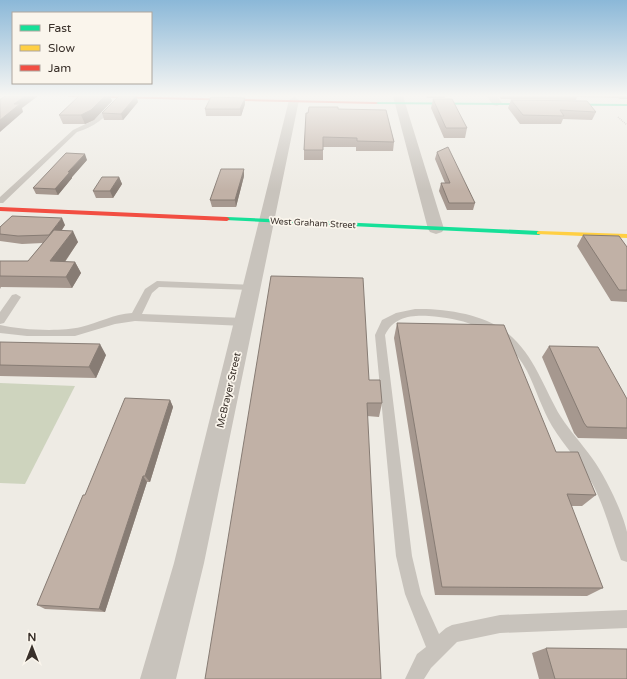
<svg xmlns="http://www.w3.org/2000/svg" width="627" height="679" font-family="'Varela Round',sans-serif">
<rect width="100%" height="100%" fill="#eeebe4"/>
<path fill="#ced4be" d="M 0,383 L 75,386 L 25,484 L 0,483 Z"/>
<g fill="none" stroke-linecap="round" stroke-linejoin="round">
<path stroke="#c0bbb5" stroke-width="1.5" stroke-dasharray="1 1" stroke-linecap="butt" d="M 618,117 L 627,125"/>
<path fill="#c8c3bc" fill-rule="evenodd" d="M 111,104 L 116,105 C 105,118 94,127 77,132 L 3,203 L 0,203 L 0,197 L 73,130 L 94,120 Z
M 157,281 L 255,285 L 257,287 L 255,289 L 252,290 L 159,287 L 152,293 L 142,314 L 244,318 L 248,319 L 249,322 L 248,325 L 244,326 L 135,321 L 115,324 L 75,336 L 27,336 L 0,333 L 0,325 C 21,330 60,332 81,327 C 98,323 114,314 132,313 L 145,289 Z
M 16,294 L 21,297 L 4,323 L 0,324 L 0,312 L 12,295 Z
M 415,309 C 443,308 483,314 505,331 C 534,353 543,387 561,417 C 570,431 582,444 592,458 C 605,476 622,510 627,532 C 627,541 627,552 627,562 L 621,560 C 611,534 605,507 592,483 C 581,463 564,446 552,426 C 542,409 536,389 527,371 C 506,333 471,319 429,316 C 410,315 394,317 385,335 L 412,556 L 421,594 L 439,634 L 446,628 L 452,625 L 500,615 L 627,610 L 627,628 L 500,633 L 457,642 L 431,668 L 424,679 L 405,679 L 417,654 L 426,647 L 405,594 L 396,556 L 375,335 L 382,320 L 396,313 Z"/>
<path fill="#c8c3bc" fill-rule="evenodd" d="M 393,96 L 403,96 L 444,229 L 442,232 L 436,234 L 430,232 L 428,229 Z
M 487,96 L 497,96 L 502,103 L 497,106 L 493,105 Z
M 294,97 L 299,100 L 204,563 L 176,679 L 140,679 L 174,563 L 289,100 Z"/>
<path fill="#16e098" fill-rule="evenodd" d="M 376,102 L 627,104 L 627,106 L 374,104 Z
M 227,217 L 539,231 L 542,233 L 539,235 L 225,220 L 224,219 Z"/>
<path fill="#ffcf43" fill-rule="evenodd" d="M 539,231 L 627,234 L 627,238 L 537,234 L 537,232 Z"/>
<path fill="#f24e42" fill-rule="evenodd" d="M 67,96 L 116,96 L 376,102 L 378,103 L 376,104 L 69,97 Z
M 0,207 L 227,217 L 230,219 L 227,221 L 0,211 Z"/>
</g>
<path fill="#a6988f" d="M 79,96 L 110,96 L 112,101 L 94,120 L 85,124 L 63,124 L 59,115 Z
M 136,96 L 138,102 L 123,120 L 104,120 L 102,113 Z
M 426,96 L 445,96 L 445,98 L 427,98 Z
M 499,96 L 627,96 L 627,99 L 620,99 L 618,98 L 577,97 L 576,100 L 501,99 Z
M 245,98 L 245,104 L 241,116 L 206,116 L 205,109 Z
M 433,99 L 467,128 L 465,138 L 444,138 L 431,108 Z
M 511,100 L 596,112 L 592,120 L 563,119 L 561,124 L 520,124 L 508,108 Z
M 338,109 L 394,142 L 393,151 L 356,151 L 356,147 L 323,147 L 323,160 L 304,160 L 304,150 Z
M 437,152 L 475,203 L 473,210 L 447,210 L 439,191 L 441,183 L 445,183 L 435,159 Z
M 87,160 L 72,177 L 72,178 L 58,195 L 36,194 L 33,188 Z
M 244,176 L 236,207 L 212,207 L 210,200 Z
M 119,177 L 122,184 L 113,198 L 96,198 L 93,191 Z
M 65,225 L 62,230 L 78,242 L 65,262 L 75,262 L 81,273 L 72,288 L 1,287 L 0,289 L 0,261 L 28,261 L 43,243 L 22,244 L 0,241 L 0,227 Z
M 583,235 L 627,247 L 627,302 L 611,301 L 577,246 Z
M 271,276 L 369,380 L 382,403 L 379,417 L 367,416 Z
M 397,323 L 556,452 L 596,495 L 582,506 L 571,506 L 603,588 L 587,596 L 435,595 L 394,338 Z
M 0,342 L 106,355 L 96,378 L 0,376 Z
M 549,346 L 627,399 L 627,439 L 578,438 L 574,433 L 542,357 Z
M 170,400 L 173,407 L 150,482 L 147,482 L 105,612 L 45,609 L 37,605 L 85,495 Z
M 546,648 L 627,679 L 539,679 L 532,653 Z"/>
<path fill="#877c74" d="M 25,96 L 38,96 L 22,108 L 23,112 L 0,132 L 0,120 L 14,104 Z
M 105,96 L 110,96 L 112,101 L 94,120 L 85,124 L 81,115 Z
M 136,96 L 138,102 L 123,120 L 121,114 Z
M 245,98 L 245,104 L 241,116 L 240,109 Z
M 85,154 L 87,160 L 72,177 L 72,178 L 58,195 L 55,189 L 68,172 Z
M 244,169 L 244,176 L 236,207 L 235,200 Z
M 119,177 L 122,184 L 113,198 L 110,191 Z
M 62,218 L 65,225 L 53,243 L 49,235 Z
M 73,231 L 78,242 L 57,273 L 50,261 Z
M 75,262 L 81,273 L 72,288 L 66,277 Z
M 100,344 L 106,355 L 96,378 L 89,367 Z
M 170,400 L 173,407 L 150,482 L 145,476 Z
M 143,476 L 147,482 L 105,612 L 99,609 Z"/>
<path fill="#c1b1a6" stroke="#877c74" d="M 5,96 L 25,96 L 14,104 L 20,104 L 0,120 L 0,99 L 1,99 Z
M 79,96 L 105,96 L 91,110 L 81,115 L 59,115 Z
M 119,96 L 136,96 L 121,114 L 102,113 Z
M 211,97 L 245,98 L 240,109 L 205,109 Z
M 433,99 L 452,99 L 467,128 L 446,128 Z
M 511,100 L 587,101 L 596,112 L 560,110 L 564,116 L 523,115 Z
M 309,107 L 338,107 L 338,109 L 386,110 L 394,142 L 357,141 L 357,138 L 323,137 L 323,150 L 304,150 L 306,113 L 308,113 Z
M 448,147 L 475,203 L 449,203 L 441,183 L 450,183 L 437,152 Z
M 66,153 L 85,154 L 68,172 L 70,172 L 55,189 L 33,188 Z
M 221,169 L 244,169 L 235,200 L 210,200 Z
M 102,177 L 119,177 L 110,191 L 93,191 Z
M 12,216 L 62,218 L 49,235 L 18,236 L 0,234 L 0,227 Z
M 54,230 L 73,231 L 50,261 L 75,262 L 66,277 L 0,276 L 0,261 L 28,261 Z
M 583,235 L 619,236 L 627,247 L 627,290 L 619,290 Z
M 271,276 L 363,278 L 369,380 L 380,380 L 382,403 L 367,403 L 381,679 L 205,679 Z
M 397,323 L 504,325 L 556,452 L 578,452 L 596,495 L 567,494 L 603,588 L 442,587 Z
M 0,342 L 100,344 L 89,367 L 0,365 Z
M 549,346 L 598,347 L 627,399 L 627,428 L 587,427 L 584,423 Z
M 125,398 L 170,400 L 145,476 L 143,476 L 99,609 L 37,605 L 83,495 L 85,495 Z
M 546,648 L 627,649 L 627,679 L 555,679 Z"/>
<linearGradient id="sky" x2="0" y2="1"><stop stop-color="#8bb8d8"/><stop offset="0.5" stop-color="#f7f6f3"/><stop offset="1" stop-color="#f7f6f3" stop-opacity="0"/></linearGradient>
<rect width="627" height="191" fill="url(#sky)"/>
<g text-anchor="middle" stroke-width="3.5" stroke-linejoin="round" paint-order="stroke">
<g font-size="9" fill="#39302a" stroke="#faf5ec">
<text transform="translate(313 223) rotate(3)" y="3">West Graham Street</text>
</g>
<g font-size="10" fill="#39302a" stroke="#faf5ec">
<text transform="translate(228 390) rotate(-77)" y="4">McBrayer Street</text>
</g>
</g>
<rect x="12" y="12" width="140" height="72" fill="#faf5ec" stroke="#ada69e"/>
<rect x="20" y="25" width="20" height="6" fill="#16e098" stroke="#ada69e"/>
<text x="48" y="32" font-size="12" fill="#39302a">Fast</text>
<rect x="20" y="45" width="20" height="6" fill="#ffcf43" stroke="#ada69e"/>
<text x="48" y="52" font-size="12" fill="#39302a">Slow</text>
<rect x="20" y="65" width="20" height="6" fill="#f24e42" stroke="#ada69e"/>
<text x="48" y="72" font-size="12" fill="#39302a">Jam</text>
<g transform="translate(32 647)" stroke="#faf5ec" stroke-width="3" paint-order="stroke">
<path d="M0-3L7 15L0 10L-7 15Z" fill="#39302a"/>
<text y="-6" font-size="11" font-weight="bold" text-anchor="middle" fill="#39302a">N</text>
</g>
</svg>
